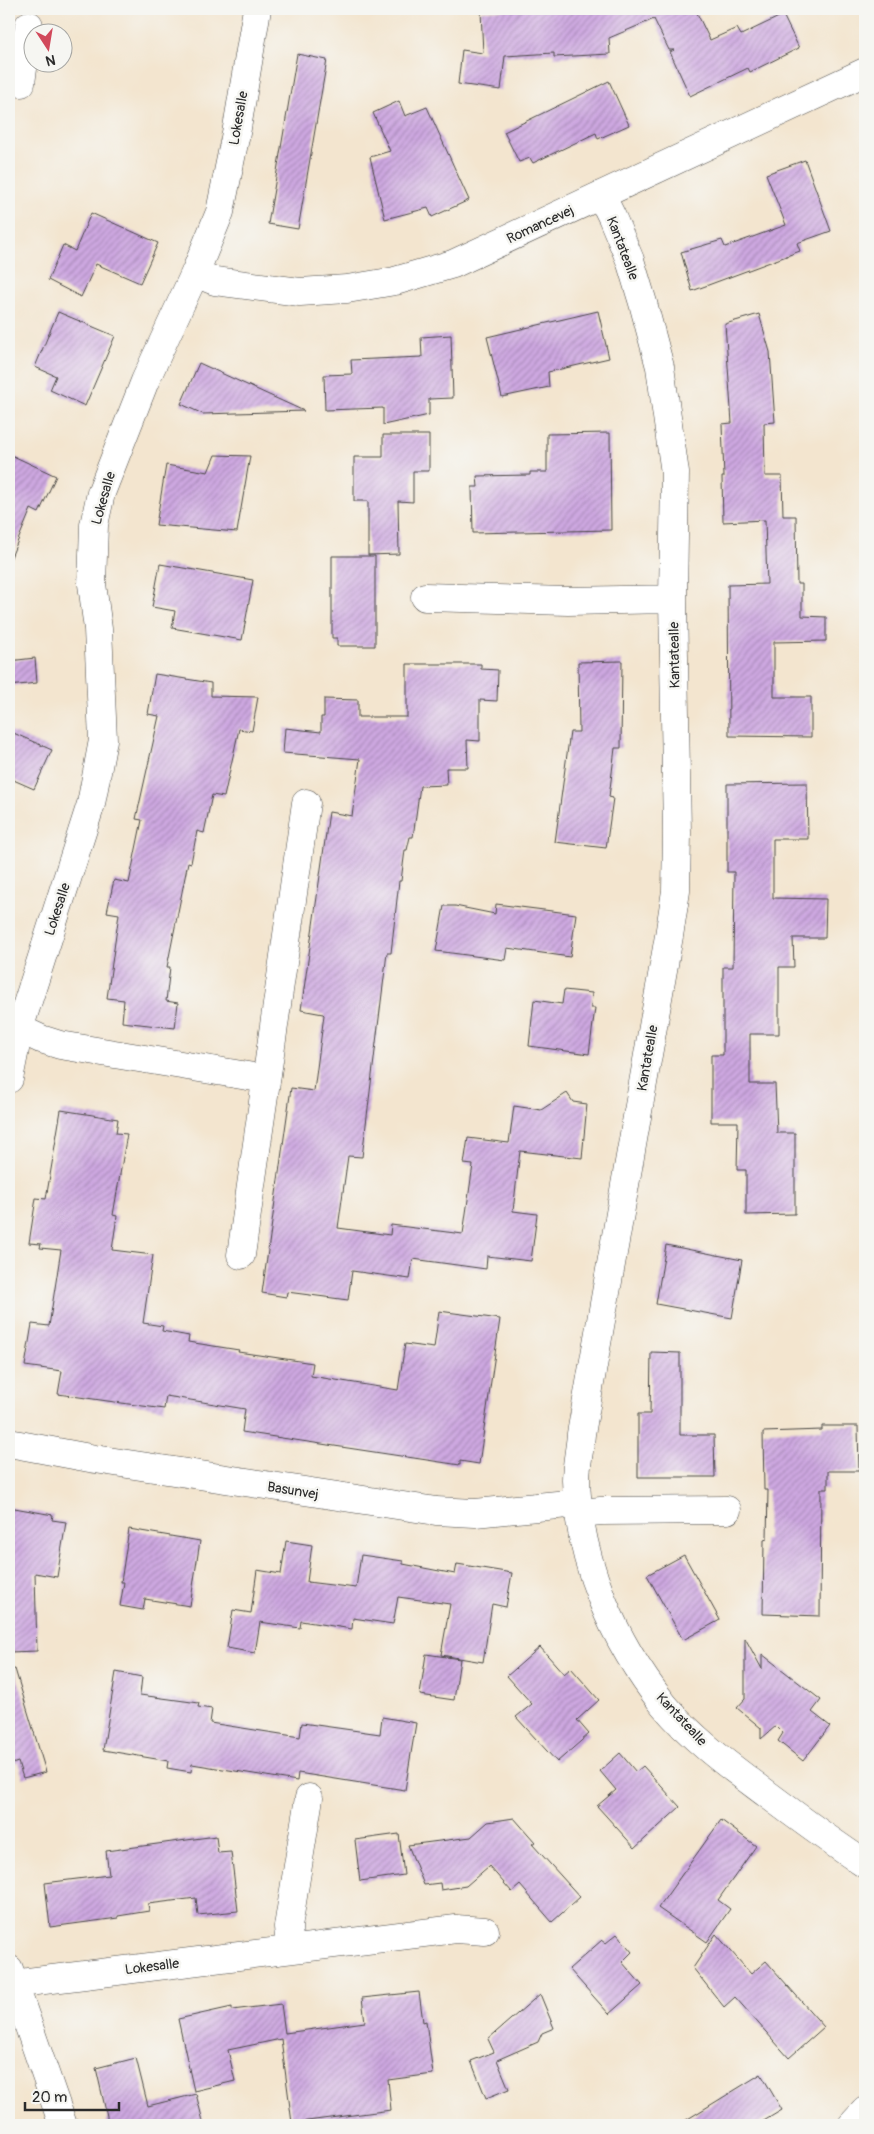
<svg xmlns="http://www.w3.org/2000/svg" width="874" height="2134" font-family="Pangolin,sans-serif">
<defs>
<pattern id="building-hatch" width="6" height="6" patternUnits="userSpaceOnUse" patternTransform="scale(1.25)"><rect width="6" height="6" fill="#cea8e1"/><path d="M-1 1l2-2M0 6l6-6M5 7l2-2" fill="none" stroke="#a789b7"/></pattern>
</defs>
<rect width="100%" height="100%" fill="#f6f6f2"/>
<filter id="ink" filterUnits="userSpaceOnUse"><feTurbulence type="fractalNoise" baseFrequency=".02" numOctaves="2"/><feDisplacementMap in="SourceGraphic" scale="10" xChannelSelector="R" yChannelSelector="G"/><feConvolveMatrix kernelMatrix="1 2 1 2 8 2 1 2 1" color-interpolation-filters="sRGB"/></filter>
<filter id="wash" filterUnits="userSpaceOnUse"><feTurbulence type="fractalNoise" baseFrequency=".0096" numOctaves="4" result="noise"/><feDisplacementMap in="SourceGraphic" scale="20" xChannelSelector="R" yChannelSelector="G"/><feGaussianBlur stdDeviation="1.12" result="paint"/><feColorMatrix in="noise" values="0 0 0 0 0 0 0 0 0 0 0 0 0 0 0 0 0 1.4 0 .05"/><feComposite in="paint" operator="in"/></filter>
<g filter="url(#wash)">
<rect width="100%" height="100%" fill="#f3e5cf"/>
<g id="blocks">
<path fill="url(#building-hatch)" d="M 518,9 L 695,9 L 710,40 L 737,28 L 741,35 L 783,15 L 799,48 L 750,72 L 748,68 L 690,96 L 670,52 L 674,50 L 669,50 L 654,19 L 609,38 L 610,54 L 554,57 L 554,53 L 505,56 L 501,90 L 458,84 L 462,50 L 483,53 L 481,11 Z
M 297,54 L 327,60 L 298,229 L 268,224 Z
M 609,81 L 629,125 L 598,139 L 596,133 L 533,163 L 530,158 L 519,162 L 504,132 Z
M 399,101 L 405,116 L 427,107 L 469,200 L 432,217 L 428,208 L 385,219 L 370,157 L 390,151 L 373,113 Z
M 805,160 L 831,231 L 797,243 L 800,251 L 692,291 L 681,252 L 722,240 L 725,247 L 786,225 L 766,174 Z
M 91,213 L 158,243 L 140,283 L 96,264 L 81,297 L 48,280 L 63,245 L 75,251 Z
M 598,311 L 609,358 L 548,372 L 549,387 L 502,397 L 487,337 Z
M 58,312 L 115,336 L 85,406 L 50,390 L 56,376 L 35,367 Z
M 759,314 L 770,352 L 775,422 L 764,423 L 765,476 L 782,476 L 783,516 L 796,516 L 797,584 L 802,584 L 802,616 L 826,617 L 826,641 L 774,642 L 774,697 L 811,697 L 811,737 L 729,736 L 728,585 L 767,584 L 765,520 L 723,522 L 722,477 L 724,477 L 722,424 L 732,423 L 725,324 Z
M 451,335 L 453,398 L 429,399 L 429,415 L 383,425 L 383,408 L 325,410 L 324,375 L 352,374 L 351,360 L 422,357 L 421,337 Z
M 199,363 L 304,411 L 203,414 L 181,404 Z
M 610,433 L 611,530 L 473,533 L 472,487 L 478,487 L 477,476 L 530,475 L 530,472 L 547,472 L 547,434 Z
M 383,435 L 429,435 L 429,471 L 413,471 L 413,502 L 398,501 L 399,554 L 368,555 L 368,501 L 354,501 L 354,457 L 383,457 Z
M 9,454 L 56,476 L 39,513 L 31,509 L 9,562 Z
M 215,455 L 250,456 L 237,532 L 156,525 L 166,465 L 208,472 Z
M 332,556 L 375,556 L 375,646 L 337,646 L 337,638 L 332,638 Z
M 160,564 L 253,580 L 242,640 L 172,628 L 175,611 L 152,607 Z
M 35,658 L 37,683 L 9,686 L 9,661 Z
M 622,661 L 621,748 L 615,748 L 609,797 L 613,798 L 606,848 L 555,842 L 570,732 L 579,732 L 578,662 Z
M 407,664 L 481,664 L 481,669 L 498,670 L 497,701 L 480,700 L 480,741 L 467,740 L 468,768 L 446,768 L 447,785 L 420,786 L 413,837 L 410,837 L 407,850 L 405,850 L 401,881 L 399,881 L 391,953 L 387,953 L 362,1157 L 348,1156 L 338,1228 L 390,1235 L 391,1225 L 463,1234 L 473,1165 L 464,1164 L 468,1138 L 509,1143 L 514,1106 L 541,1110 L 567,1093 L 573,1102 L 587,1104 L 582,1158 L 520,1151 L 513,1211 L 537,1214 L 531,1261 L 487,1256 L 486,1269 L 413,1259 L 410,1279 L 352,1271 L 348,1300 L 287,1292 L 286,1297 L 262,1293 L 291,1088 L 314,1091 L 324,1015 L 323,1014 L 301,1010 L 329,812 L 352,816 L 360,759 L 283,753 L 285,728 L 321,732 L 321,717 L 324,717 L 324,699 L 358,700 L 358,717 L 407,717 Z
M 155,674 L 211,683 L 211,696 L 258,697 L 252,731 L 239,729 L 224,797 L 212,795 L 204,833 L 197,831 L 191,863 L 188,862 L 167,967 L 170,967 L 166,1001 L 178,1003 L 175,1028 L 122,1022 L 124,1000 L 107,998 L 119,914 L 107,912 L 114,880 L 129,883 L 142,820 L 136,819 L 159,716 L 148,714 Z
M 9,731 L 52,750 L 34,789 L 9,778 Z
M 807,783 L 808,839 L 773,839 L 773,898 L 826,899 L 825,938 L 793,938 L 794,967 L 779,967 L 779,1034 L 750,1034 L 750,1084 L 775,1084 L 777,1133 L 795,1133 L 795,1214 L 746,1215 L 746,1170 L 737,1170 L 738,1122 L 711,1122 L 711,1055 L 723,1055 L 723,967 L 733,967 L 734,872 L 727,872 L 727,784 Z
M 496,904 L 576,914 L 570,957 L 507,948 L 505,960 L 436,951 L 444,906 L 455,906 L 495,914 Z
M 564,990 L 592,993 L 591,1008 L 595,1008 L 589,1054 L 529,1046 L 534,1000 L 562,1004 Z
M 61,1110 L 118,1119 L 116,1133 L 127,1134 L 113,1215 L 117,1216 L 112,1250 L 153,1255 L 143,1323 L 163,1326 L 162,1331 L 189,1336 L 188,1342 L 239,1350 L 238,1352 L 313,1363 L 311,1376 L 398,1390 L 405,1344 L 434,1348 L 439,1311 L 500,1319 L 479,1464 L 460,1461 L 460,1465 L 242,1432 L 245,1409 L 166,1396 L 164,1409 L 58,1394 L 62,1371 L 25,1366 L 32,1324 L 49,1326 L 61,1250 L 40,1248 L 41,1244 L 29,1243 L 36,1198 L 46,1199 Z
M 666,1245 L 742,1260 L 732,1318 L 656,1304 Z
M 651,1352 L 680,1353 L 680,1435 L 714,1435 L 715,1477 L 638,1477 L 638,1414 L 650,1414 Z
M 822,1426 L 858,1426 L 859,1471 L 828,1471 L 828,1489 L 821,1489 L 820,1616 L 763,1614 L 764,1540 L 767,1539 L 768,1490 L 764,1490 L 763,1432 L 822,1430 Z
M 9,1507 L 53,1515 L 52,1520 L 66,1522 L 57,1577 L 35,1573 L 37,1651 L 9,1652 Z
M 129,1529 L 200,1541 L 190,1606 L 145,1599 L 143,1610 L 120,1606 L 124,1582 L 121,1582 Z
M 286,1541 L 312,1545 L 307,1582 L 356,1588 L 361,1555 L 403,1561 L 403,1564 L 455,1574 L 457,1564 L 512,1573 L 506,1607 L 492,1604 L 483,1662 L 441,1655 L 450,1604 L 398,1597 L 393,1624 L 353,1618 L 352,1629 L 301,1621 L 300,1628 L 260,1622 L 255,1653 L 227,1648 L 233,1610 L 251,1613 L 257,1570 L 281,1574 Z
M 684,1555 L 720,1620 L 683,1640 L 647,1575 Z
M 745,1638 L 762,1669 L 762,1654 L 821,1700 L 812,1712 L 830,1726 L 803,1761 L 778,1741 L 783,1733 L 776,1726 L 761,1739 L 761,1728 L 737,1708 L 745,1699 Z
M 540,1647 L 564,1674 L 571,1668 L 599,1700 L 577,1720 L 589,1734 L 557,1762 L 516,1717 L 532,1704 L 507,1676 Z
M 426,1654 L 460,1659 L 454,1700 L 420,1695 Z
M 15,1669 L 46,1772 L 23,1778 L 18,1762 L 9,1765 L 9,1670 Z
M 116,1672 L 142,1677 L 140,1695 L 199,1703 L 198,1707 L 212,1709 L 210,1723 L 300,1737 L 302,1723 L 380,1734 L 382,1717 L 416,1723 L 405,1790 L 298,1773 L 297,1781 L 192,1764 L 191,1772 L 167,1768 L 168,1761 L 103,1750 Z
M 620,1753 L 636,1772 L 643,1766 L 680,1807 L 635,1848 L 597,1806 L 616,1790 L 600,1771 Z
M 514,1818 L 535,1842 L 532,1844 L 580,1897 L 552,1922 L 520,1885 L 512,1892 L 489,1866 L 466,1886 L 441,1890 L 440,1883 L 424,1885 L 408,1845 L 471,1837 L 488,1822 Z
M 721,1820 L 756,1846 L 718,1900 L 730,1909 L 707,1942 L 658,1908 Z
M 399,1834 L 404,1875 L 360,1881 L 355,1840 Z
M 216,1836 L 218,1853 L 231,1852 L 238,1911 L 198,1915 L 196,1898 L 148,1904 L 149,1911 L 118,1916 L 118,1918 L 50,1927 L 45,1883 L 109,1875 L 106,1851 Z
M 617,1934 L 632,1952 L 622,1962 L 642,1985 L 609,2014 L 569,1969 L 602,1940 L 606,1943 Z
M 716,1934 L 751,1974 L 766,1961 L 824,2027 L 789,2058 L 735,1997 L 724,2007 L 693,1968 Z
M 419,1992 L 423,2022 L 426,2021 L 433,2074 L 388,2080 L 391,2110 L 292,2123 L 281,2039 L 228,2050 L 235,2081 L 194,2091 L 178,2019 L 232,2007 L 232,2010 L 281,2004 L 285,2033 L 365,2022 L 362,1998 Z
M 540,1994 L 554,2028 L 542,2033 L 538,2042 L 497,2060 L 509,2089 L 486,2098 L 471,2061 L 494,2052 L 488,2039 Z
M 136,2058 L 148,2106 L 196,2094 L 204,2125 L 107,2125 L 107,2116 L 96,2068 Z
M 761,2074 L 782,2110 L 757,2125 L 678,2125 Z"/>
</g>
</g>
<g filter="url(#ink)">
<use href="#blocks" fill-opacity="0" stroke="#494744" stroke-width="1"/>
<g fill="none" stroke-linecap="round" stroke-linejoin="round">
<g stroke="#494744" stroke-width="29">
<path id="minor" d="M 9,78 L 21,83 L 29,25
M 601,195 L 612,217 L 630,260 L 643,303 L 660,367 L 675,473 L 673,599 L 677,833 L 676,891 L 669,936 L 581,1434 C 580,1449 576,1465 576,1480 C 579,1562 613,1641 664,1705 C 693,1740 731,1767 767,1794 C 799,1818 831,1842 865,1864
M 195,273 L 215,281 L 300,292 L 347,289 L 395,281 L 453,264 L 865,72
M 425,597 L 568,601 L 673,599
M 9,1024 L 41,1039 L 60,1045 L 266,1079
M 9,1079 L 19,1029 L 91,804 L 103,740 L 98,629 L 92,584 L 94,525 L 101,493 L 145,381 L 195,273 L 220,212 L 237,128 L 257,9
M 241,1255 L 306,803
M 9,1443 L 95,1459 L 436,1511 L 475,1513 L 578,1503
M 580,1513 L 601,1511 L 727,1510
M 290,1949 L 288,1927 L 309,1798
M 9,1969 L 63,2125
M 14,1985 L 28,1982 L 456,1929 L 485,1931
M 852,2125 L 865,2111"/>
</g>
<use href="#minor" stroke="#fff" stroke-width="28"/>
</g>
</g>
<g text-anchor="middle" stroke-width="5" stroke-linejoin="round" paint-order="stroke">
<g font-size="14" fill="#2b2b2b" stroke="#f6f6f2">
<text transform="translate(238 118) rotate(-80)" y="5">Lokesalle</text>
<text transform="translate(540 224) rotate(-25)" y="5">Romancevej</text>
<text transform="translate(623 248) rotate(69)" y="5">Kantatealle</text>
<text transform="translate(103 498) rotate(-74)" y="5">Lokesalle</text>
<text transform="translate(674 655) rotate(-91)" y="5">Kantatealle</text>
<text transform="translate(57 909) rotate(-72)" y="5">Lokesalle</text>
<text transform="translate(647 1058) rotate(-80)" y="5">Kantatealle</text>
<text transform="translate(293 1490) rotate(9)" y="5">Basunvej</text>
<text transform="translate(682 1719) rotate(47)" y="5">Kantatealle</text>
<text transform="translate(152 1966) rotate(-7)" y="5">Lokesalle</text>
</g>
</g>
<rect width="874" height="2134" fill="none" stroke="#f6f6f2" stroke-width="30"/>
<g transform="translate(48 48) rotate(168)"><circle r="24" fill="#f6f6f2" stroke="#a5a5a2"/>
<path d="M0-4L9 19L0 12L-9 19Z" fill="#d1495b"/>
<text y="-8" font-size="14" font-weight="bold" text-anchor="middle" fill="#2b2b2b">N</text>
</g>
<path d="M25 2102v8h94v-8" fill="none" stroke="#2b2b2b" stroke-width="2.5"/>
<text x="32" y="2102" font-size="15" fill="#2b2b2b" stroke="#f6f6f2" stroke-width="4" paint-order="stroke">20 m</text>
</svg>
